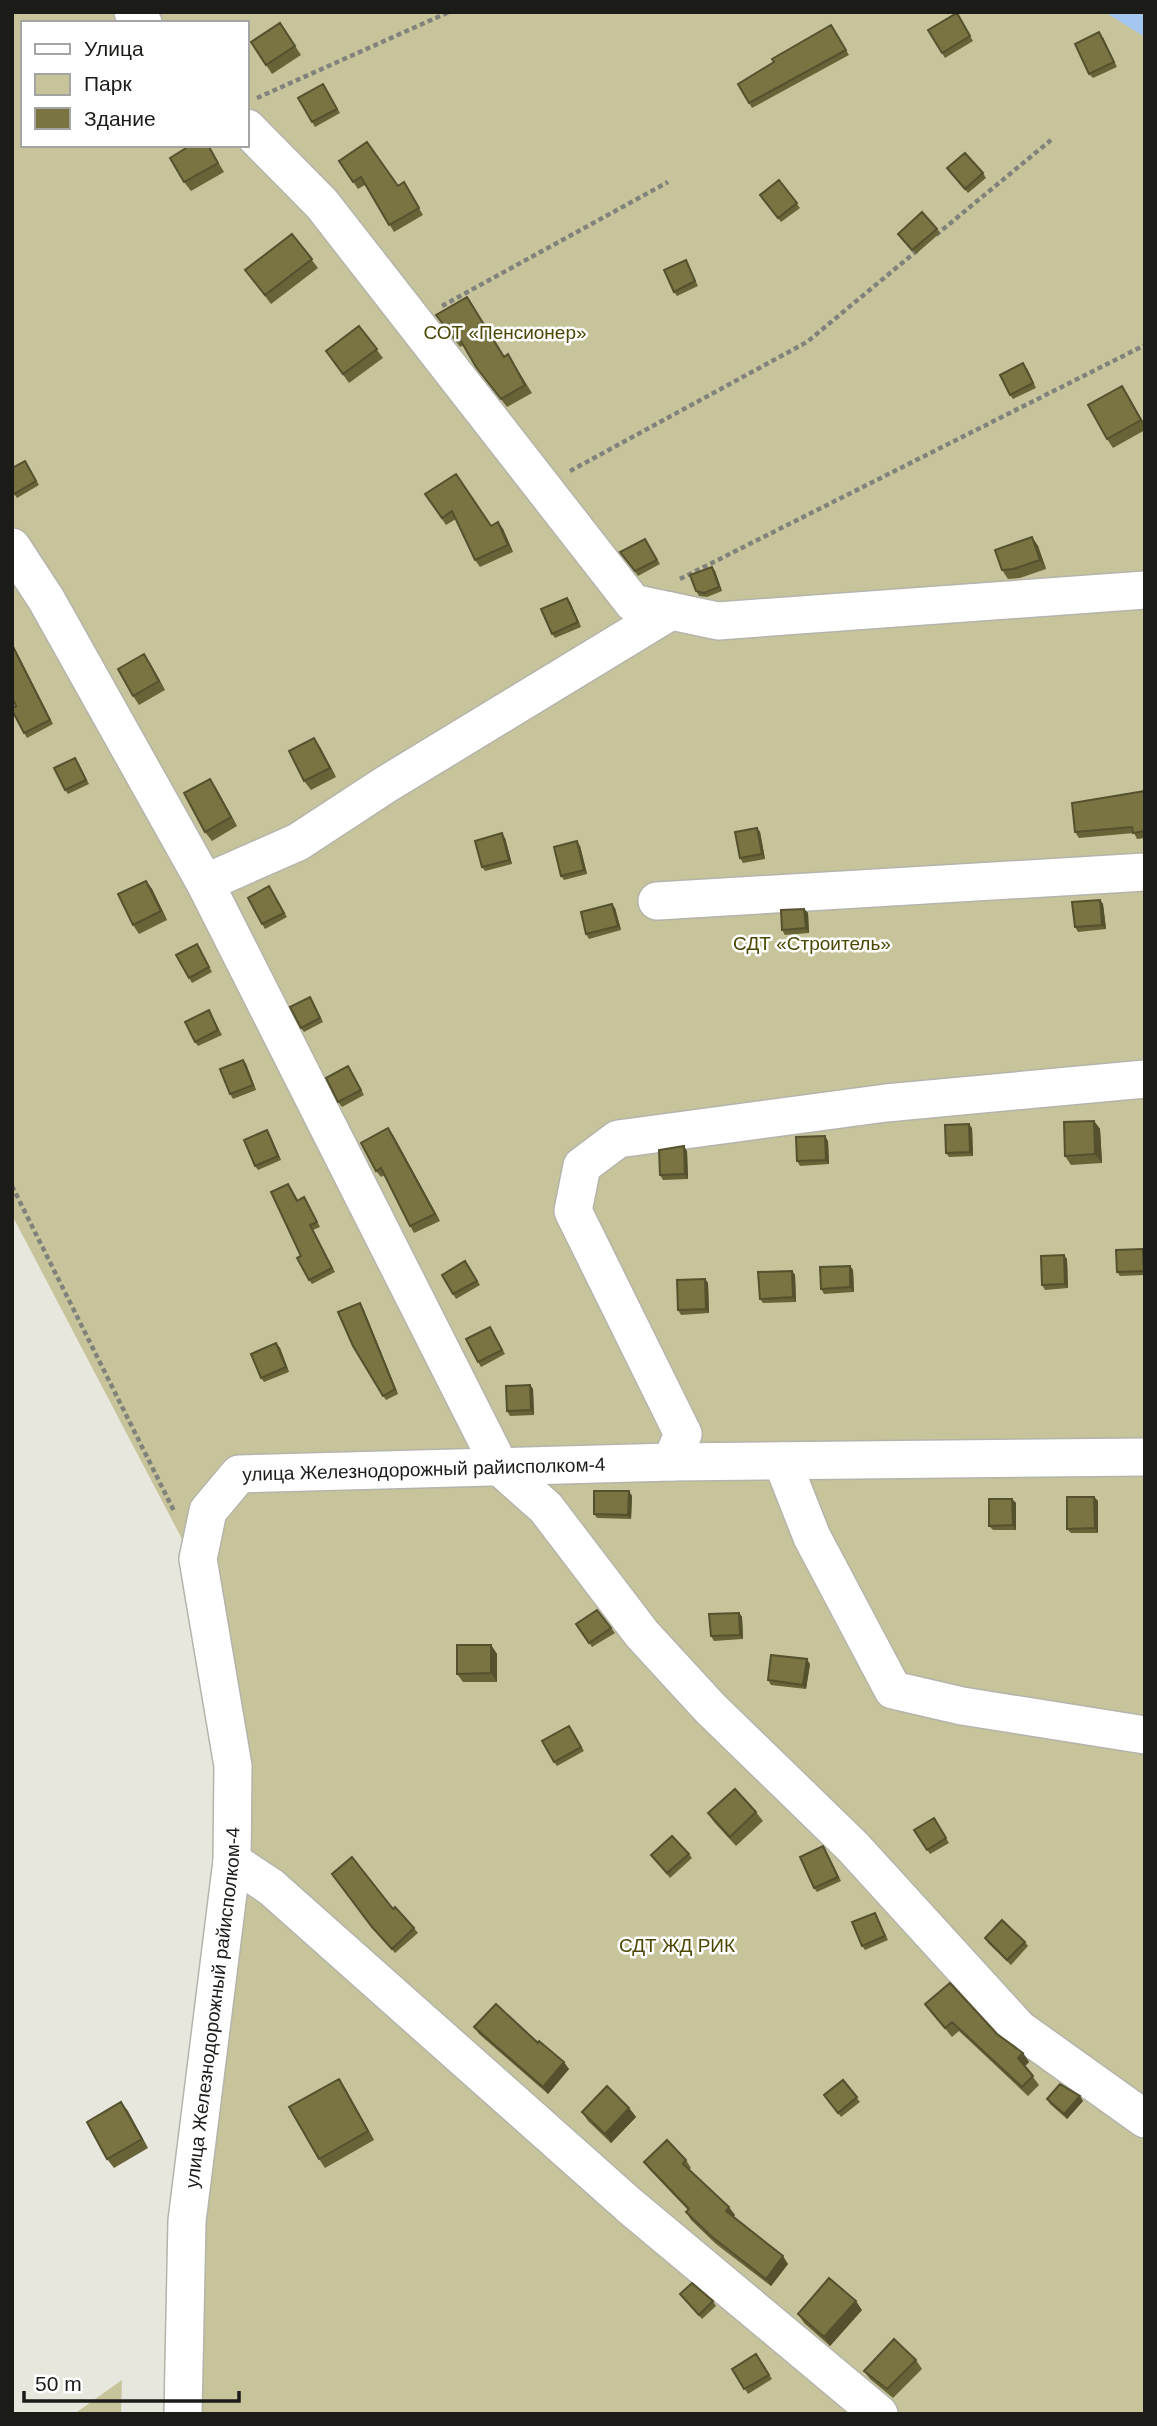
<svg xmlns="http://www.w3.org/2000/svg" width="1157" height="2426" font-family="Arial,sans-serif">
<rect width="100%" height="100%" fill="#e7e7de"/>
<path fill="#c7c49c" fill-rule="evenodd" d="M 12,12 L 1145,12 L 1145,2414 L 171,2414 L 228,1760 L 182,1539 L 12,1215 ZM 23,23 L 247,23 L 247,145 L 23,145 Z
M 122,2380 L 121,2414 L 74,2414 Z"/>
<path fill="#a3c7f1" d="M 1103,12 L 1145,12 L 1145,37 L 1108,14 Z"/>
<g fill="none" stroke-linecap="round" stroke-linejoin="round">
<g stroke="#b4b4ab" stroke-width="40">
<g id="minor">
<path d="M 133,12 L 143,23"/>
<path d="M 247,128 L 322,204 L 633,603 L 718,621 L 1145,590"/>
<path d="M 12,547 L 46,599 L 205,883 L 493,1453"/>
<path d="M 205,883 L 298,842 L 385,785 L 671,611"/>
<path d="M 657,901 L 1145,872"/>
<path d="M 782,1461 L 812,1537 L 893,1690 L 962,1706 L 1145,1735"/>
<path d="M 671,1462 L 683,1434 L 573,1211 L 582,1166 L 618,1139 L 886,1103 L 1145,1079"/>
<path d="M 500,1467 L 546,1508 L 642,1634 L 710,1708 L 853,1847 L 1019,2029 L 1145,2119"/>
<path d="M 232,1861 L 271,1887 L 630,2206 L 879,2414"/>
<path id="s1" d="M 183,2414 L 187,2221 L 232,1861 L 233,1766 L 198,1559 L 208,1511 L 239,1474 L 671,1462 L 1145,1457"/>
</g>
</g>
<path stroke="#82827c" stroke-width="4.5" stroke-dasharray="5 3.5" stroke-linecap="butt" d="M 257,98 L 449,12
M 936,235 L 1051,140
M 442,306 L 668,182
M 570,471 L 807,342 L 919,249
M 680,579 L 1145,345
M 12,1186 L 174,1511"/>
<use href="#minor" stroke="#fff" stroke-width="37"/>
</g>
<path fill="#686438" d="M 957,13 L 973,41 L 945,58 L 928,30 Z
M 280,23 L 301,55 L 272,74 L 251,42 Z
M 834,30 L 849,55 L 752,108 L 749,103 Z
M 1103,37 L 1117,67 L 1093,78 L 1089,74 Z
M 323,84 L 340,113 L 315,127 L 312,122 Z
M 208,145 L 224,172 L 191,191 L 184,182 L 200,146 Z
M 339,161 L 408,189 L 423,215 L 394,232 L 365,185 L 358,189 Z
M 947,168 L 983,173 L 986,178 L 968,193 Z
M 779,180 L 800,208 L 781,222 L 760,195 Z
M 937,229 L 940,233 L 916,254 L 898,234 Z
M 292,234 L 318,268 L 271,304 L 245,270 Z
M 686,260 L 698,286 L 677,296 L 674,292 Z
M 473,306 L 504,356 L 508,354 L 532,393 L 507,407 L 476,367 L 464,345 L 460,347 L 436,315 Z
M 359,326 L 383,358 L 349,383 L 326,351 Z
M 1027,368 L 1036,388 L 1013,399 L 1010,395 Z
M 1122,386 L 1145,425 L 1145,430 L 1113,448 L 1107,439 Z
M 25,461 L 39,485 L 17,498 L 12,491 Z
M 425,494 L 491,526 L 498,522 L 503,529 L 513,552 L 480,567 L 475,560 L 456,519 L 446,525 Z
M 1032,537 L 1038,546 L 1046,569 L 1020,578 L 1008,579 L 1002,570 Z
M 645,539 L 660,564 L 638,576 L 620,552 Z
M 712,567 L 715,571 L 722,591 L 707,597 L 699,596 L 696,591 Z
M 570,602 L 581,627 L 555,638 L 552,634 Z
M 12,643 L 53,724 L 27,738 L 24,733 L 16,706 L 12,697 Z
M 150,663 L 165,690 L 139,705 L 133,696 Z
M 320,747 L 336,777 L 311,790 L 304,781 Z
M 78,762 L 89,784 L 68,794 L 65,790 Z
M 210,779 L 216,788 L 237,826 L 212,841 L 205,832 Z
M 1145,791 L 1145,838 L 1137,839 L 1134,833 L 1079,838 L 1075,832 Z
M 757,828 L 760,832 L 765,859 L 743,863 L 740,858 Z
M 505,838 L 512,864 L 485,871 L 482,867 Z
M 580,846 L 587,874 L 564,880 L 561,876 Z
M 146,881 L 152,889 L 167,920 L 139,934 L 133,925 Z
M 269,886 L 287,917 L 265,929 L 262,924 Z
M 1100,900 L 1103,904 L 1106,929 L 1078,932 L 1075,927 Z
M 615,908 L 621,930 L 589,939 L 586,934 Z
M 804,909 L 808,913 L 809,933 L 785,935 L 782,930 Z
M 197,944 L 212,972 L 192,983 L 189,978 Z
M 313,1001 L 323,1022 L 304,1032 L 301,1028 Z
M 209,1010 L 222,1035 L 198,1046 L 195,1042 Z
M 243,1060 L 246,1064 L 256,1090 L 233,1099 L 230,1094 Z
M 348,1066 L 364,1095 L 342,1107 L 338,1102 Z
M 1094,1121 L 1100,1129 L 1102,1163 L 1071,1165 L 1065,1156 Z
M 972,1128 L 973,1156 L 949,1157 L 946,1153 Z
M 270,1135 L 281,1160 L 258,1170 L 255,1166 Z
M 393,1135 L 440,1221 L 414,1233 L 410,1226 L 385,1175 L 381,1177 L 376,1171 Z
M 828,1141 L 829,1164 L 800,1166 L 797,1161 Z
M 687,1151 L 688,1179 L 663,1180 L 660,1175 Z
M 291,1188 L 298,1200 L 304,1197 L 307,1201 L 320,1227 L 313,1230 L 335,1272 L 312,1284 L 309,1280 L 301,1256 Z
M 1145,1251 L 1145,1275 L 1120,1276 L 1117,1272 Z
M 1067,1259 L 1068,1288 L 1045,1290 L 1042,1285 Z
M 468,1265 L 480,1285 L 456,1299 L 453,1294 Z
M 850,1266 L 853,1270 L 854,1292 L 824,1294 L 821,1289 Z
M 792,1271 L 795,1275 L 796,1302 L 763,1303 L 760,1299 Z
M 705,1279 L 708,1283 L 709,1313 L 681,1315 L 678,1310 Z
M 363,1308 L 398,1394 L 386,1400 L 383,1396 Z
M 493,1332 L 505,1354 L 481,1367 L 478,1362 Z
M 276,1343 L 280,1348 L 289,1372 L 264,1382 L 261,1378 Z
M 530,1385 L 533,1389 L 534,1415 L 510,1416 L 507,1411 Z
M 629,1491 L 632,1496 L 631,1519 L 597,1518 L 594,1514 Z
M 1094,1497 L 1098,1501 L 1098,1533 L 1071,1533 L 1067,1529 Z
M 1012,1499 L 1016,1503 L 1016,1530 L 993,1530 L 989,1526 Z
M 597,1610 L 615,1633 L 592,1647 L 576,1624 Z
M 739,1613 L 742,1617 L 743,1639 L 714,1641 L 711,1636 Z
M 491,1645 L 497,1654 L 497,1682 L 463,1682 L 457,1674 Z
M 810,1664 L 806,1689 L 771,1685 L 768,1680 Z
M 572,1730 L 584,1751 L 557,1766 L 554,1762 Z
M 756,1812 L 763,1821 L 736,1846 L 714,1822 L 708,1813 Z
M 934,1818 L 949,1843 L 930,1854 L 914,1830 Z
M 826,1851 L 841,1881 L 817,1892 L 814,1888 Z
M 689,1854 L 692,1858 L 670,1878 L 651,1855 Z
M 332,1874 L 393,1909 L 414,1928 L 418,1933 L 395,1953 L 376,1932 Z
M 875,1913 L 888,1940 L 865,1950 L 862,1946 Z
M 985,1938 L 1025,1942 L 1028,1946 L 1011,1965 L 988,1943 Z
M 925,2004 L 997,2034 L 1023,2053 L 1029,2062 L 1025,2066 L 1039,2085 L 1028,2096 L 959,2031 L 952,2037 Z
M 474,2027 L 538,2043 L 569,2069 L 548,2094 L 479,2034 Z
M 843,2080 L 860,2102 L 841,2117 L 824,2095 Z
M 345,2088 L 374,2140 L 325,2168 L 319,2159 Z
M 1047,2099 L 1083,2101 L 1067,2119 L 1050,2104 Z
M 121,2102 L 148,2148 L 114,2168 L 107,2159 Z
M 629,2108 L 636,2117 L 611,2143 L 588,2121 L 582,2112 Z
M 686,2160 L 691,2168 L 689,2170 L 735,2215 L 733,2217 L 788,2264 L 771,2286 L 716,2244 L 691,2220 L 686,2212 L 688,2210 L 649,2169 L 644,2162 Z
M 680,2294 L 713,2301 L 716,2306 L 702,2319 Z
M 862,2310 L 830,2346 L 804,2323 L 798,2314 Z
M 756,2354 L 772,2379 L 748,2394 L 732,2369 Z
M 916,2360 L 922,2369 L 893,2398 L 870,2379 L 864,2371 Z"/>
<path fill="#55512e" d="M 1122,386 L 1128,395 L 1145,425 L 1141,420 Z
M 498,522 L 503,529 L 513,552 L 508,545 Z
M 1032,537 L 1038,546 L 1046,569 L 1040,560 Z
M 712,567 L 715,571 L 722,591 L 719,587 Z
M 567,598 L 570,602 L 581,627 L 578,622 Z
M 12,643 L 53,724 L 12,645 Z
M 144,654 L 150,663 L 165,690 L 159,681 Z
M 314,738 L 320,747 L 336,777 L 330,768 Z
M 210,779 L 216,788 L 237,826 L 231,817 Z
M 757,828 L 760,832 L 765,859 L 762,854 Z
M 502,833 L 505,838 L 512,864 L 509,860 Z
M 577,841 L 580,846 L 587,874 L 584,870 Z
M 146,881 L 152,889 L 167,920 L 161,911 Z
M 1100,900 L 1103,904 L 1106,929 L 1102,925 Z
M 612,904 L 615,908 L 621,930 L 618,926 Z
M 804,909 L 808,913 L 809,933 L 806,928 Z
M 243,1060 L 246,1064 L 256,1090 L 253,1085 Z
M 1094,1121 L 1100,1129 L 1102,1163 L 1095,1154 Z
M 969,1124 L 972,1128 L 973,1156 L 970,1152 Z
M 388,1128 L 393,1135 L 440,1221 L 435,1214 Z
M 267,1130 L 270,1135 L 281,1160 L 278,1156 Z
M 825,1136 L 828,1141 L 829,1164 L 826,1160 Z
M 684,1146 L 687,1151 L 688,1179 L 685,1174 Z
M 1064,1255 L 1067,1259 L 1068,1288 L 1065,1284 Z
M 850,1266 L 853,1270 L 854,1292 L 850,1287 Z
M 792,1271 L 795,1275 L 796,1302 L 793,1297 Z
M 705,1279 L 708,1283 L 709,1313 L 706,1309 Z
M 360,1303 L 363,1308 L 398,1394 L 395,1389 Z
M 276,1343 L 280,1348 L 289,1372 L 286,1367 Z
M 530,1385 L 533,1389 L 534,1415 L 531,1410 Z
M 629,1491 L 632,1496 L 631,1519 L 628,1515 Z
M 1094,1497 L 1098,1501 L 1098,1533 L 1095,1528 Z
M 1012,1499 L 1016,1503 L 1016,1530 L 1013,1525 Z
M 739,1613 L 742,1617 L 743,1639 L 740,1635 Z
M 491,1645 L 497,1654 L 497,1682 L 491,1673 Z
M 807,1659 L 810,1664 L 806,1689 L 803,1685 Z
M 1023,2053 L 1029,2062 L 1024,2067 L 1018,2058 Z
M 564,2062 L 569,2069 L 548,2094 L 543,2087 Z
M 339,2079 L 345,2088 L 374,2140 L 368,2131 Z
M 1080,2096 L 1083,2101 L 1067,2119 L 1064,2114 Z
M 121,2102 L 128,2111 L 148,2148 L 142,2139 Z
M 629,2108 L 636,2117 L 611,2143 L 605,2134 Z
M 729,2207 L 735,2215 L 731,2219 L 726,2211 Z
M 783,2256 L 788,2264 L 771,2286 L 766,2279 Z
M 856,2301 L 862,2310 L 830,2346 L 824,2337 Z"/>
<path fill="#797441" stroke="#55512e" stroke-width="2" d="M 957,13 L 970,36 L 942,53 L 928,30 Z
M 280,23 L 295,46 L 266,65 L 251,42 Z
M 831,25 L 846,50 L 749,103 L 738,84 L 774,62 L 772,59 Z
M 1099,32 L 1114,62 L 1089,74 L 1075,44 Z
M 323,84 L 337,109 L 312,122 L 298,98 Z
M 367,142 L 398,186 L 404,182 L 419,208 L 389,225 L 361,177 L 353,182 L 339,161 Z
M 191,145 L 208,145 L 218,163 L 184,182 L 170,158 Z
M 965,153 L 983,173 L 965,189 L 947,168 Z
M 779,180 L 797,203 L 778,218 L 760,195 Z
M 922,212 L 937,229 L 912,250 L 898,234 Z
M 292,234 L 312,259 L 265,295 L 245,270 Z
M 686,260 L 695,281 L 674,292 L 664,270 Z
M 467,297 L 504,357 L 508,354 L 525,385 L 501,399 L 476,367 L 458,336 L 454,338 L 436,315 Z
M 359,326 L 377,349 L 343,374 L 326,351 Z
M 1023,363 L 1033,383 L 1010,395 L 1000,375 Z
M 1122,386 L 1141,420 L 1107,439 L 1088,405 Z
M 25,461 L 36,481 L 14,494 L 12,491 L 12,468 Z
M 456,474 L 491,526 L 498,522 L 508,545 L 475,560 L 452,511 L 442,518 L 425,494 Z
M 1032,537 L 1040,560 L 1013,569 L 1002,570 L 995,550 Z
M 645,539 L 657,560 L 635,571 L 620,552 Z
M 712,567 L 719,587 L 704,593 L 696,591 L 690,575 Z
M 567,598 L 578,622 L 552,634 L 541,609 Z
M 12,645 L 50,720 L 24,733 L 12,710 L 12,708 L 16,706 L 12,697 Z
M 144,654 L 159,681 L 133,696 L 118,669 Z
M 314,738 L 330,768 L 304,781 L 289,751 Z
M 75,758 L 86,780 L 65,790 L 54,768 Z
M 210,779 L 231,817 L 205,832 L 184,793 Z
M 1145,791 L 1145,831 L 1133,833 L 1132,827 L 1075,832 L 1072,803 Z
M 757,828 L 762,854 L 740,858 L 735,832 Z
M 502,833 L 509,860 L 482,867 L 475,841 Z
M 577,841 L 584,870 L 561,876 L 554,847 Z
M 146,881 L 161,911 L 133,925 L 118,894 Z
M 269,886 L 284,913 L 262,924 L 248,898 Z
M 1100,900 L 1102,925 L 1075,927 L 1072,902 Z
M 612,904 L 618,926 L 586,934 L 581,912 Z
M 804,909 L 806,928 L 782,930 L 781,910 Z
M 197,944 L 209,967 L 189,978 L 176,955 Z
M 310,997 L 320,1018 L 301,1028 L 290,1007 Z
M 209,1010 L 218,1030 L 195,1042 L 185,1022 Z
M 243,1060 L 253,1085 L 230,1094 L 220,1069 Z
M 348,1066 L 361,1090 L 338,1102 L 326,1078 Z
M 1094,1121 L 1095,1154 L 1065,1156 L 1064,1122 Z
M 969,1124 L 970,1152 L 946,1153 L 945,1125 Z
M 388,1128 L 435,1214 L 410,1226 L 381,1168 L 376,1171 L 361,1143 Z
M 267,1130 L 278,1156 L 255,1166 L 244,1140 Z
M 825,1136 L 826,1160 L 797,1161 L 796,1137 Z
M 684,1146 L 685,1174 L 660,1175 L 659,1150 Z
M 288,1184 L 297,1201 L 304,1197 L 317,1222 L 310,1225 L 332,1268 L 309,1280 L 297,1258 L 301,1256 L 271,1192 Z
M 1143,1249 L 1144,1271 L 1117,1272 L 1116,1250 Z
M 1064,1255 L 1065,1284 L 1042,1285 L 1041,1256 Z
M 465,1261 L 477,1281 L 453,1294 L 442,1275 Z
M 850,1266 L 850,1287 L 821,1289 L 820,1267 Z
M 792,1271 L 793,1297 L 760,1299 L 758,1272 Z
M 705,1279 L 706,1309 L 678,1310 L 677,1280 Z
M 360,1303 L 395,1389 L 383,1396 L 353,1346 L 338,1312 Z
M 490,1327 L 502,1350 L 478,1362 L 466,1339 Z
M 276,1343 L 286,1367 L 261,1378 L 251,1354 Z
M 530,1385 L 531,1410 L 507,1411 L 506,1386 Z
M 594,1491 L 629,1491 L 628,1515 L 594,1514 Z
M 1067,1497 L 1094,1497 L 1095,1528 L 1067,1529 Z
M 989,1499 L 1012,1499 L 1013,1525 L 989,1526 Z
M 597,1610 L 611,1628 L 589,1643 L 576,1624 Z
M 739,1613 L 740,1635 L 711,1636 L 709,1614 Z
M 457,1645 L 491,1645 L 491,1673 L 457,1674 Z
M 771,1655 L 807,1659 L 803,1685 L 768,1680 Z
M 569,1726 L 581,1747 L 554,1762 L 542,1741 Z
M 735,1789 L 756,1812 L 730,1837 L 708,1813 Z
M 934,1818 L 946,1838 L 927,1850 L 914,1830 Z
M 672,1836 L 689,1854 L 667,1873 L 651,1855 Z
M 823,1846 L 838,1877 L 814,1888 L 800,1857 Z
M 352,1857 L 393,1909 L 395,1907 L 414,1928 L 392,1949 L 372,1927 L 332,1874 Z
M 875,1913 L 885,1936 L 862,1946 L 852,1922 Z
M 1002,1920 L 1025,1942 L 1007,1960 L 985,1938 Z
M 950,1983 L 997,2034 L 1023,2053 L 1018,2058 L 1033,2076 L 1022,2087 L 952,2022 L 945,2028 L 925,2004 Z
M 496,2004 L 538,2043 L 539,2041 L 564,2062 L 543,2087 L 474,2027 Z
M 339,2079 L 368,2131 L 319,2159 L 289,2107 Z
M 843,2080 L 857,2097 L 838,2113 L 824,2095 Z
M 1060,2084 L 1080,2096 L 1064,2114 L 1047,2099 Z
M 607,2086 L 629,2108 L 605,2134 L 582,2112 Z
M 121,2102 L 142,2139 L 107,2159 L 87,2122 Z
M 667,2140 L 686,2160 L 683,2164 L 729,2207 L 726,2211 L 783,2256 L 766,2279 L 711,2236 L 686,2212 L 689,2209 L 644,2162 Z
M 829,2278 L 856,2301 L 824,2337 L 798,2314 Z
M 692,2283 L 713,2301 L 699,2315 L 680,2294 Z
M 894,2339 L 916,2360 L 887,2389 L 864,2371 Z
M 756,2354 L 769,2375 L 744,2389 L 732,2369 Z"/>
<g text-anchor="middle" stroke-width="5" stroke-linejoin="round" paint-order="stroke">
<g font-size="19" fill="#4d4704" stroke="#fff">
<text x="505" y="339">СОТ «Пенсионер»</text>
<text x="812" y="950">СДТ «Строитель»</text>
<text x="677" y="1952">СДТ ЖД РИК</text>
</g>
<g font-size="19" fill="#1b1b18" stroke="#fff">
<text dy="7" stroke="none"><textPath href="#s1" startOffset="1143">улица Железнодорожный райисполком-4</textPath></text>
<text dy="7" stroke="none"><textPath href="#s1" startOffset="408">улица Железнодорожный райисполком-4</textPath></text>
</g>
</g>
<rect width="1157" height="2426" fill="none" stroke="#1b1b18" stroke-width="28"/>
<rect x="21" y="21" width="228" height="126" fill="#ffffff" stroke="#a4a4a3" stroke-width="2"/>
<rect x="35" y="44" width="35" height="10" fill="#ffffff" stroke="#a4a4a3" stroke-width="2"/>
<text x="84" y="56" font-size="21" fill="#1b1b18">Улица</text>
<rect x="35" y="74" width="35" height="21" fill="#c7c49c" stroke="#a4a4a3" stroke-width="2"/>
<text x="84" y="91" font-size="21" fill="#1b1b18">Парк</text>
<rect x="35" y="108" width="35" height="21" fill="#797441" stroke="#a4a4a3" stroke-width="2"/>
<text x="84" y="126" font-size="21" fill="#1b1b18">Здание</text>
<path d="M24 2391v10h215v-10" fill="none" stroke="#1b1b18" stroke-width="3.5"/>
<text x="35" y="2391" font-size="21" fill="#1b1b18" stroke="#ffffff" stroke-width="5" paint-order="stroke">50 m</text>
</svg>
